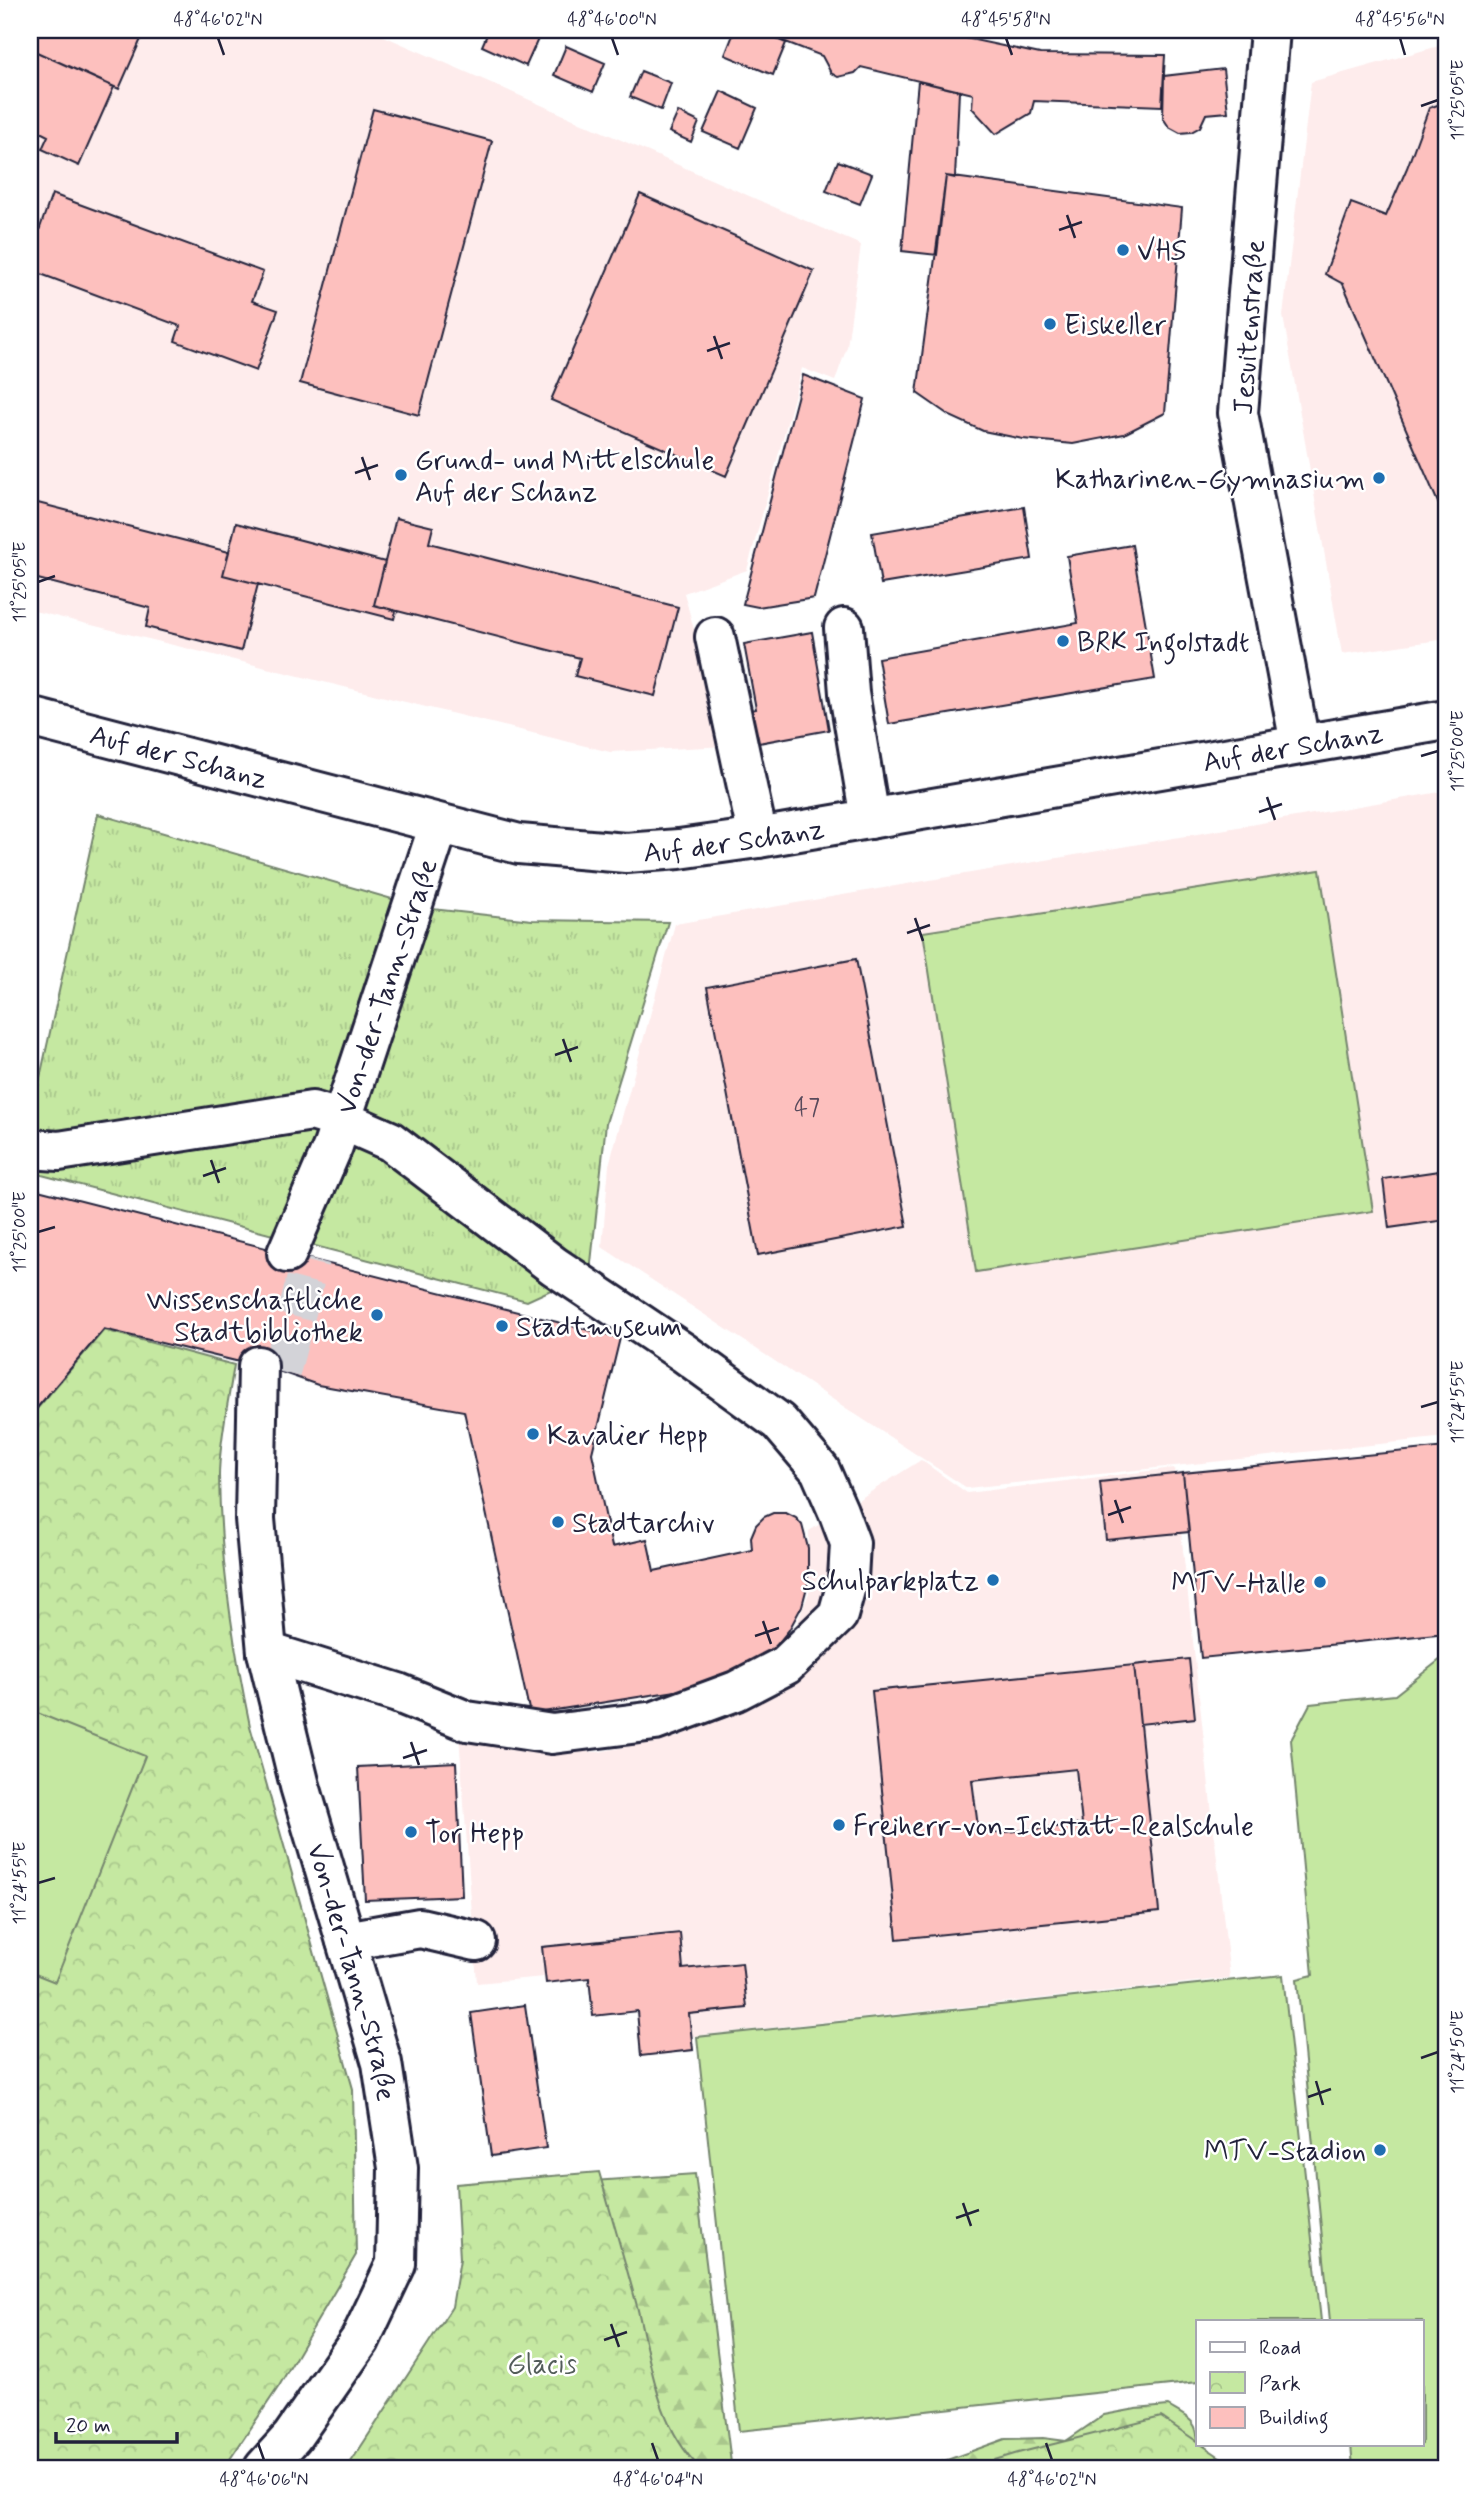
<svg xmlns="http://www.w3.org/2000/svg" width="1476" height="2498" font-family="Mynerve,sans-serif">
<defs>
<pattern id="grass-tufts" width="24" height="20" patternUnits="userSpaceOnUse" patternTransform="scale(1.75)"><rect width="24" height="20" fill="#c5e8a1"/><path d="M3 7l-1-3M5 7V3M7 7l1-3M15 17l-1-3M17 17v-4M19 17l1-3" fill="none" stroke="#a9c78c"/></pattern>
<pattern id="forest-firs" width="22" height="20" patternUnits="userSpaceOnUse" patternTransform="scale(1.75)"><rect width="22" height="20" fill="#c5e8a1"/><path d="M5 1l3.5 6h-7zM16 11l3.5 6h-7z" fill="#a9c78c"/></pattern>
<pattern id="park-crowns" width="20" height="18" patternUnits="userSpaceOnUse" patternTransform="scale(1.75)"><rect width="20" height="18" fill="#c5e8a1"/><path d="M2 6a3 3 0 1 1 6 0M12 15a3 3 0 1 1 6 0" fill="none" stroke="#a9c78c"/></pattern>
</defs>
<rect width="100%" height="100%" fill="#fff"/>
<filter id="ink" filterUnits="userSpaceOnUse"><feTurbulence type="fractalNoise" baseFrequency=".0143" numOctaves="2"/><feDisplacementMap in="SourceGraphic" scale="14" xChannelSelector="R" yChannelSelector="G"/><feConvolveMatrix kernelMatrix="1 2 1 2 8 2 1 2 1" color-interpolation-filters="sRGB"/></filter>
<g filter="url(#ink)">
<path fill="#feecec" d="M 30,30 L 370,30 L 861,245 L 847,347 L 835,381 L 802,368 L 747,570 L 684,593 L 726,746 L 610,752 L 30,610 Z
M 1446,44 L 1446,639 L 1342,654 L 1283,316 L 1311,82 Z
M 1446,791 L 1446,1437 L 967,1488 L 602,1247 L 609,1165 L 675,924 Z
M 921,1460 L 967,1493 L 1174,1468 L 1230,1978 L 693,2036 L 694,2051 L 641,2057 L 636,2012 L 593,2017 L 588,1979 L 545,1984 L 544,1977 L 477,1983 L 459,1735 L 522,1749 L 598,1752 L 678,1737 L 723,1715 L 796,1626 L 809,1593 L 809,1531 Z"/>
<path fill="url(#grass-tufts)" stroke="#74856e" stroke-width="2" d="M 98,814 L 423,908 L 532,920 L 668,922 L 606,1123 L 590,1272 L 527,1301 L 30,1172 L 30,1123 Z"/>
<path fill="url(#forest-firs)" stroke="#74856e" stroke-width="2" d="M 695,2174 L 731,2463 L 749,2468 L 356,2468 L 593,2181 Z
M 1168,2406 C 1187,2417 1198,2420 1198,2444 L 1205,2444 L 1204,2468 L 925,2468 L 1005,2439 L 1043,2438 L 1066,2441 L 1104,2415 L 1136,2409 Z"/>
<path fill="url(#park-crowns)" stroke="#74856e" stroke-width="2" d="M 104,1330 L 234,1365 C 229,1398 219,1443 219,1476 C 220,1560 233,1645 250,1726 L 353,2089 L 356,2255 L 279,2386 L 224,2468 L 30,2468 L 30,1417 Z
M 599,2172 C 612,2217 625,2262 637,2306 C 651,2363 657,2426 700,2468 L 347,2468 L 452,2307 L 460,2259 L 456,2184 Z
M 1161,2417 L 1236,2468 L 968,2468 L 1018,2453 Z"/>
<path fill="#c5e8a1" stroke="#74856e" stroke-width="2" d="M 1320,870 L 1373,1211 L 976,1272 L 923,932 Z
M 1446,1655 L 1446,2468 L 1353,2468 L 1351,2444 L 1422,2444 L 1422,2321 L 1330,2321 L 1297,1979 L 1313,1975 L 1291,1740 L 1310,1704 L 1395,1695 Z
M 30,1710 L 145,1756 L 55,1982 L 30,1972 Z
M 1283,1975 L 1321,2321 L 1198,2321 L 1198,2382 L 739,2431 L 697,2037 Z"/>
<path fill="#fdc0be" stroke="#22223b" stroke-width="2" fill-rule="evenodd" d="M 30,30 L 145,30 L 119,89 L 30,49 Z
M 489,30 L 542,30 L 526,66 L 482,46 Z
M 735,30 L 755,30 L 786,43 L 773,75 L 725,55 Z
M 755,30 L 928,30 L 1040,54 L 1165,55 L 1162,106 L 1034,101 L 1031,113 L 996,134 L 972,108 L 973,94 L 861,67 L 855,73 L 838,77 L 831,73 L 822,56 Z
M 566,46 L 605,63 L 593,92 L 554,75 Z
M 30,49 L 114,87 L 79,166 L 42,149 L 48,136 L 30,127 Z
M 1223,69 L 1228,112 L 1206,114 L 1200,127 L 1191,132 L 1180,133 L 1169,127 L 1163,118 L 1164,76 Z
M 641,71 L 671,83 L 661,110 L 630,97 Z
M 918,81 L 959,91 L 955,178 L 946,176 L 937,255 L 902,251 Z
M 721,91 L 757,108 L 740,148 L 703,132 Z
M 1446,102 L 1446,521 L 1343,284 L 1325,274 L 1351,203 L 1386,216 L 1407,168 L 1429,108 Z
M 373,109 L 492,141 L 419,415 L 300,383 Z
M 678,112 L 699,122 L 691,142 L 669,132 Z
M 838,161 L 872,174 L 860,204 L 826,191 Z
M 946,176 L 1182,208 L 1165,413 L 1124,434 L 1073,444 L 1023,439 L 983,431 L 950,416 L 917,393 Z
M 52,194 L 263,272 L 252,301 L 278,310 L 256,371 L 175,341 L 180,326 L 30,270 L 30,256 Z
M 640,194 L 814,271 L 726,476 L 551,400 Z
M 803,375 L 865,399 L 814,598 L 758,607 L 743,604 Z
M 30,501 L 229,552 L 223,575 L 258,584 L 241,651 L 146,627 L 150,608 L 30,577 Z
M 1024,507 L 1032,559 L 881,584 L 872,533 Z
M 396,518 L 433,527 L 429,543 L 678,607 L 655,696 L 575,676 L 580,658 L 374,605 Z
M 236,523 L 385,562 L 374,605 L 396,611 L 394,619 L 223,575 Z
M 1132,545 L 1155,679 L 889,724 L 878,658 L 1078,623 L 1067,556 Z
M 812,632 L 829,730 L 748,745 L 742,712 L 756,709 L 744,644 Z
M 856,959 L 907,1226 L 758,1255 L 707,987 Z
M 1446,1170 L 1446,1220 L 1389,1228 L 1383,1179 Z
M 30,1188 L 620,1338 L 592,1453 L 612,1547 L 647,1539 L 654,1571 L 752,1550 L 751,1537 L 756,1525 L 764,1517 L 773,1513 L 786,1513 L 796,1518 L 802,1525 L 808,1548 L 808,1583 L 802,1606 L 789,1630 L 772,1651 L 714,1685 L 530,1714 L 464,1411 L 318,1385 L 281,1372 L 104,1329 L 30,1416 Z
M 1446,1447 L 1446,1633 L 1201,1658 L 1183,1473 Z
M 1183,1473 L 1189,1532 L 1106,1540 L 1100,1482 Z
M 1189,1659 L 1195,1718 L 1140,1724 L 1134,1665 Z
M 1134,1665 L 1159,1912 L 897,1939 L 872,1691 ZM 1076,1769 L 1082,1824 L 979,1835 L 972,1780 Z
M 456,1762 L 462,1896 L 365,1900 L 358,1767 Z
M 680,1933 L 683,1969 L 742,1963 L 747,2008 L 689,2014 L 693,2050 L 641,2056 L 637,2011 L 593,2016 L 589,1978 L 546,1983 L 542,1947 Z
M 525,2005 L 546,2148 L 491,2156 L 471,2013 Z"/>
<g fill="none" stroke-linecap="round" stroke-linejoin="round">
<path stroke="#d3d3d8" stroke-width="38" stroke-dasharray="38 19" stroke-linecap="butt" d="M 281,1372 L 311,1259"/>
<g stroke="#22223b" stroke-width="44">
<g id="minor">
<path d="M 1270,30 L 1238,413 L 1300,744"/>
<path d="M 844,628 L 849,693 L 870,819"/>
<path d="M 715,637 L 758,838"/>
<path id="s1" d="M 30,717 L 519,844 L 626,853 L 679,849 L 758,838 L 1446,720"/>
<path d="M 30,1149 L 59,1151 L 312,1111 L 342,1120 L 390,1141 L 554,1266 L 684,1353 L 779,1422 L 820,1470 L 838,1511 L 850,1543 L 848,1579 L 838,1615 L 786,1665 L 736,1691 L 655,1721 L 552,1734 L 467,1721 L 398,1693 L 267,1652"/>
<path id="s2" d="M 287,1253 L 333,1146 L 439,825"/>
<path id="s3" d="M 258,1366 L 255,1519 L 267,1652 L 300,1786 L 382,2063 L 398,2168 L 396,2264 L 360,2340 L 292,2437 L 264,2468"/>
<path d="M 346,1941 L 420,1928 L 476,1941"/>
</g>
</g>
<use href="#minor" stroke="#fff" stroke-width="38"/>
</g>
</g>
<path fill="none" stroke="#22223b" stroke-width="2.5" d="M 218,38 L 224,55M 612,38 L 618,55M 1006,38 L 1012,55M 1400,38 L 1405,55M 1421,106 L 1438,100M 1067,215 L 1075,238M 1059,230 L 1082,222M 714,336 L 722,359M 707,351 L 730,343M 362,457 L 370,480M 355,473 L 378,465M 38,582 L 55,576M 1421,756 L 1438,751M 1267,797 L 1275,820M 1259,812 L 1282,804M 915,918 L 923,941M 907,933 L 930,925M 563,1039 L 571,1062M 555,1055 L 578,1047M 211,1160 L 219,1183M 203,1176 L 226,1168M 38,1232 L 55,1227M 1421,1407 L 1438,1402M 1115,1500 L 1123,1523M 1108,1515 L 1131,1507M 763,1621 L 771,1644M 755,1636 L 779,1628M 411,1742 L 419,1765M 403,1758 L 427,1750M 38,1883 L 55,1878M 1421,2058 L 1438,2052M 1316,2081 L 1323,2105M 1308,2097 L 1331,2089M 963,2203 L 971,2226M 956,2218 L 979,2210M 611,2324 L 619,2347M 604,2340 L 627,2332M 258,2443 L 264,2460M 652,2443 L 658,2460M 1046,2443 L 1052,2460"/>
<g fill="#1f6fb2" stroke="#fff" stroke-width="2.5">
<circle cx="1123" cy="250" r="7"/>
<circle cx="1050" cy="324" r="7"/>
<circle cx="401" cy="475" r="7"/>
<circle cx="1379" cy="478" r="7"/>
<circle cx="1063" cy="641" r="7"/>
<circle cx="377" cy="1315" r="7"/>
<circle cx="502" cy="1326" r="7"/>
<circle cx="533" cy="1434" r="7"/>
<circle cx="558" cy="1522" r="7"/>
<circle cx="993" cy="1580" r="7"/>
<circle cx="1320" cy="1582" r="7"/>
<circle cx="839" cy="1825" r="7"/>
<circle cx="411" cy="1832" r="7"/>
<circle cx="1380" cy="2150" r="7"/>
</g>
<g text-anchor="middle" stroke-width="5" stroke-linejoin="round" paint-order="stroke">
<g font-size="24" fill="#594a5c">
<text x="807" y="1115">47</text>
</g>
<g font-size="28" fill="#22223b" stroke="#fff" text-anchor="start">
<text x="1137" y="260">VHS</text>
<text x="1064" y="334">Eiskeller</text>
<text x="415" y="469">Grund- und Mittelschule<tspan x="415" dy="32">Auf der Schanz</tspan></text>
<text x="1365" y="488" text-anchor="end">Katharinen-Gymnasium</text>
<text x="1077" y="651">BRK Ingolstadt</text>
<text x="363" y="1309" text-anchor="end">Wissenschaftliche<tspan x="363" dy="32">Stadtbibliothek</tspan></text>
<text x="516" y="1336">Stadtmuseum</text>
<text x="547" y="1444">Kavalier Hepp</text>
<text x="572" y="1532">Stadtarchiv</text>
<text x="979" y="1590" text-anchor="end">Schulparkplatz</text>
<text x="1306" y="1592" text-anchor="end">MTV-Halle</text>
<text x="853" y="1835">Freiherr-von-Ickstatt-Realschule</text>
<text x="425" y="1842">Tor Hepp</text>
<text x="1366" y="2160" text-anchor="end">MTV-Stadion</text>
</g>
<g font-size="28" fill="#22223b" stroke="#fff">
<text transform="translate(1248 327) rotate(-86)" y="10">Jesuitenstraße</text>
<text dy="10" stroke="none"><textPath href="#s1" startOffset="1288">Auf der Schanz</textPath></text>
<text dy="10" stroke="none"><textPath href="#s1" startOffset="154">Auf der Schanz</textPath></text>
<text dy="10" stroke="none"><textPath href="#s1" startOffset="721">Auf der Schanz</textPath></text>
<text dy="10" stroke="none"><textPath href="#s2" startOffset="285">Von-der-Tann-Straße</textPath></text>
<text dy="10" stroke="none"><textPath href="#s3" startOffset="618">Von-der-Tann-Straße</textPath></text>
</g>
<g font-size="28" fill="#535d5a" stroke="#fff">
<text x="542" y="2373">Glacis</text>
</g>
</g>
<rect width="1476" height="2498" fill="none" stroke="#fff" stroke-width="77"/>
<rect x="1196" y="2320" width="228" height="126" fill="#ffffff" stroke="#a7a7b1" stroke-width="2"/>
<rect x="1210" y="2342" width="35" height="10" fill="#ffffff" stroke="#a7a7b1" stroke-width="2"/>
<text x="1259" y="2354" font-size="21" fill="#22223b">Road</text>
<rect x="1210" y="2372" width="35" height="21" fill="url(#park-crowns)" stroke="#a7a7b1" stroke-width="2"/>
<text x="1259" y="2390" font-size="21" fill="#22223b">Park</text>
<rect x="1210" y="2407" width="35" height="21" fill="#fdc0be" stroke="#a7a7b1" stroke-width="2"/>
<text x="1259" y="2424" font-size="21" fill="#22223b">Building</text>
<path d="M56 2432v10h121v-10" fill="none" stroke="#22223b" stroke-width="3.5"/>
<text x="66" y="2432" font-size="21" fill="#22223b" stroke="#ffffff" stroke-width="5" paint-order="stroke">20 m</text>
<rect x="38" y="38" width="1400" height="2422" fill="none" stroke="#22223b" stroke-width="2.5"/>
<g font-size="18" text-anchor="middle" fill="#22223b">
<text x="218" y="25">48°46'02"N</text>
<text x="612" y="25">48°46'00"N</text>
<text x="1006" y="25">48°45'58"N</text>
<text x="1400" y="25">48°45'56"N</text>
<text transform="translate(1457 100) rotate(-90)" y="6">11°25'05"E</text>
<text transform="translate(19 582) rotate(-90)" y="6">11°25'05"E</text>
<text transform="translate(1457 751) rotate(-90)" y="6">11°25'00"E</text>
<text transform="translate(19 1232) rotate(-90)" y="6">11°25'00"E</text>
<text transform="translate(1457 1402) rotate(-90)" y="6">11°24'55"E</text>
<text transform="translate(19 1883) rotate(-90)" y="6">11°24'55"E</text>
<text transform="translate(1457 2052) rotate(-90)" y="6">11°24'50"E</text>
<text x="264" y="2485">48°46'06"N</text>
<text x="658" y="2485">48°46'04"N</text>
<text x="1052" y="2485">48°46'02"N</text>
</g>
</svg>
